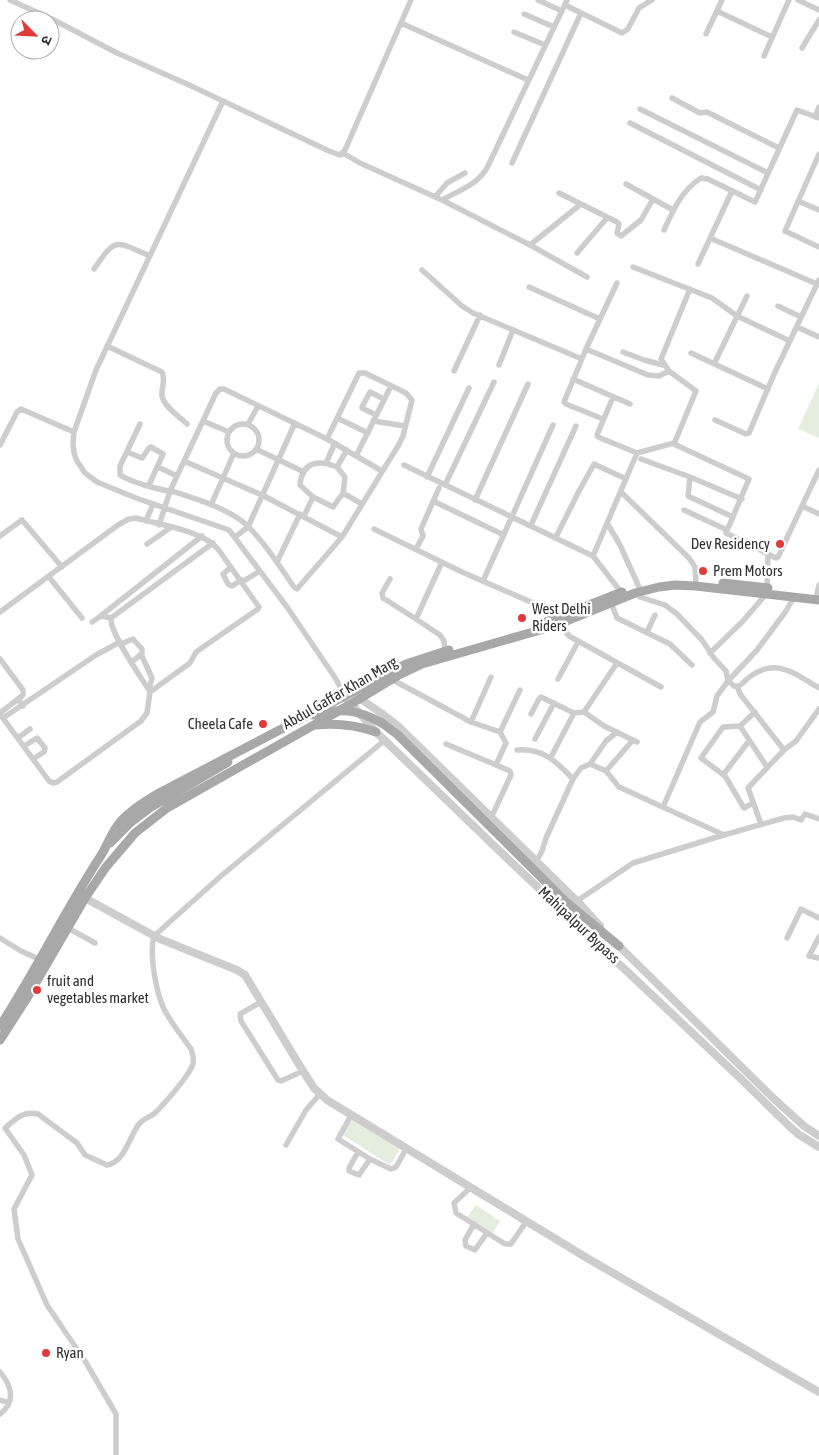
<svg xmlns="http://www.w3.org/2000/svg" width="819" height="1455" font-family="'Asap Condensed','Noto Sans Devanagari',sans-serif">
<rect width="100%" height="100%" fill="#fff"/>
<path fill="#e5eddf" d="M 819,383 L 819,438 L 798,429 Z
M 347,1120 L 352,1120 L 399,1148 L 399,1151 L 391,1164 L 387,1163 L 341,1134 Z
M 476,1205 L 500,1221 L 493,1233 L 467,1217 Z"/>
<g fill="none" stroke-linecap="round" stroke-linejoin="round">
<path stroke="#cdcdcd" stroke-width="5.5" d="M 10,0 L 52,19 L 117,53 L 187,84 L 329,151 L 340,155 L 345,150 L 411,0
M 538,0 L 562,11
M 798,0 L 819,10
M 565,5 L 622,33 L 628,29 L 639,8 L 652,0
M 717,11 L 772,37
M 524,14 L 554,27
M 401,23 L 528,80
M 514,32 L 545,45
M 706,34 L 722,0
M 802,48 L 819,20
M 764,56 L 789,0
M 672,98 L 700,113 L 707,112 L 779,148
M 223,101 L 96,370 L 74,432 L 73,443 L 74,453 L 77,461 L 85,473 L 97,482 L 136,498 L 229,530 L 287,607 L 336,679 L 345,697
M 640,109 L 768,173
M 815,117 L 819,107
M 630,123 L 761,190
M 343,153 L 360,163 L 442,200 C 460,190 479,184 488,166 L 567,0
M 819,154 L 785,231 L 819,247
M 512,163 L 581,13
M 626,184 L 673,210
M 559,193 L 617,222 L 619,224 L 617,233 L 621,236 L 641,220 L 653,199
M 435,197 L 447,183 L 465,173
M 442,200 L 530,245 L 587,277
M 798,201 L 819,210
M 664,230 C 673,210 682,190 701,178 L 708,179 L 755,202 L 797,110 L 819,118
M 710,238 L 817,284
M 530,245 L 581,204
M 577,253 L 607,218
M 698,264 L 732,191
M 633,267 L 712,298 L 737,316 L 790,341
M 94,269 C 117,236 114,241 150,256
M 422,270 L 462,306 L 473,313 L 582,359
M 529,287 L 600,319
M 690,289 L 661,359 L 669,371 L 696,391 L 674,444 L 749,479 L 726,533 L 776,558 L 778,557 L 802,506 L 819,514
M 778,306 L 801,317
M 797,327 L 819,337
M 107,346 L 162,372 C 166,381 161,388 162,396 C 164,407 180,417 187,424
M 586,349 L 648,375 L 659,376 L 669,371
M 623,352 L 644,360 L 663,365
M 691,353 L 768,389
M 714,364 L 747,296
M 499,365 L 513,330
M 454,371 L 480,315
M 573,379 L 630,404
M 613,397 L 597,435 L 598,437 L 637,453 L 674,443
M 376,415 L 362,408 L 362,407 L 370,392 L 384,399
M 337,418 L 368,433
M 603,419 L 566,404 L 564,402 L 586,349 L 617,283
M 715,420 L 746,434 L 749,433 L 775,372 L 819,280
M 203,421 L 229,432
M 373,421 L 405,426
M227 440a16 16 0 1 1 32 0a16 16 0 1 1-32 0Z
M 140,424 L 120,466 L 120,475 C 133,483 160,490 175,492 C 196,499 220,506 239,519 C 259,533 280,567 294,587 L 297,589 L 342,537 L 398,446 L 403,436 L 412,400 L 406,393 L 365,373 L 359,373 L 327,439 L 224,389 L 220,389 L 216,393 L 170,491 L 159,525
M 248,424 L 258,406
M 327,439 L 382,471
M 0,445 L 17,412 L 21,409 L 74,432
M 256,449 L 304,472
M 127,452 L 142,458 L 149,448 L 151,447 L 163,454 L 149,485
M 356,456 L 391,386
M 641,459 L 690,477 L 742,499
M 184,461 L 262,495 L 342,537
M 326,463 L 335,443
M 404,465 L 593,556 L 621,592
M 158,467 L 177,476
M 337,467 L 345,477 L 343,493 L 362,504
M 427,477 L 469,388
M 690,477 L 688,496 L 733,517
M 445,485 L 494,382
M 621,492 L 689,558 L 695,567 L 696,582
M 313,497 L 300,485 C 302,462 318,459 337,467 L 347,450
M 475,500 L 528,384
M 433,501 L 504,535
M 211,505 L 234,453
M 802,506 L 819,470
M 684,510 L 727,530
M 304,516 L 313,497 L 333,507 L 343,493
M 146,521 L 153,504
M 607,523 L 620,545 L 639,587
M 531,525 L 576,426
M 374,529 L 462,572 L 563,616
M 0,536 L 22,520 L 62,567
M 235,537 L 248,527 L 295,423
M 556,537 L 579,491 L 594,464 L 626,479
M 147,544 L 170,528
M 416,549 L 423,536 L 421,529 L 439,488
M 593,556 L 637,453
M 277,562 L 300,514
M 442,562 L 416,619 L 440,635 L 444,641 L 445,651
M 231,567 L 223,574 L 228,584 L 232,586 L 241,580
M 49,577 L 82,618
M 390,579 L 382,593 L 383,598 L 416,619
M 483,581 L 553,425
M 242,582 L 260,571
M 767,588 L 768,555
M 635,593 L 640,597 L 665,605 L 677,614 L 702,640 L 714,658 L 726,671 L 728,681 L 734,686 C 741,687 742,683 747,679 C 774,656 794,673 819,688
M 817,594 L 819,585
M 611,603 L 617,618 L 670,644 L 692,665
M 0,612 L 118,525 L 129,519 L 136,518 C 158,524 203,531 218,549 L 259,607 L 258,609 L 196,652 L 190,663 L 150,692 L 147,713 L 141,721 L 57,782 L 53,783 L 49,781 L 0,714
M 98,618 L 202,536
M 92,622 L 101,616 L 111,618
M 559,624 L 569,636 L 661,687
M 647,632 L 655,615
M 121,644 L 133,639 L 142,649 L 142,653 L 132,662
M 710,653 L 743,621 L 767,593
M 141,654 L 152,678 L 149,689
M 0,659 L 23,690 L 23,695 L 18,699 L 23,706
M 391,679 L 471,722 L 500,732 L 520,690
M 558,679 L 578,642
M 737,686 L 740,694 L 784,750
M 150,692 C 141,677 109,632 111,618 L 213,543
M 584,712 L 617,663
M 755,712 L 740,726 L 767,767
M 0,713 L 18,699
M 574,713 L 584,712 L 604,726 L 637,742
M 531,714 L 539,699 L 541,697 L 574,713 L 551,757
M 3,718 L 96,655 L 120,642
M 471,722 L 491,677
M 740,726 L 723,727 L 701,758 L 725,776 L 744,808 L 753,803
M 18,738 L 30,729
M 535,739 L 554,703
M 446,744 L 496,765
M 24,746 L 37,738 L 45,748 L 44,752 L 33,759
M 517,750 C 543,748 556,761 573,779
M 590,764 L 606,741 L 617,732
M 606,771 L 633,740
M 723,775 L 749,741
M 663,807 L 700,722 L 713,712 L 717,696 L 728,681 L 757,650 L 786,611 L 794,597
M 491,818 L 511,775 L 510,771 L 496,765 L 506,743 L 500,732
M 761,824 L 748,788 L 784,750 L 796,741 L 819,709
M 536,862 L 542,851 L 546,838 L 573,779 L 581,768 L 590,764 L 606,771 L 619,787 L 724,835
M 577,901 L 633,863 L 717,837 L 784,818 L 793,817 L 801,820 L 805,814 L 819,819
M 68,928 L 95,943
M 819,937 L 809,956 L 819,958
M 0,938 L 21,951 L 41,960
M 787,938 L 801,909 L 819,918
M 261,1002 L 240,1014 L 241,1021 L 278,1080 L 281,1081 L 303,1071
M 351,1115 L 338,1139 L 370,1159 L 391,1169 L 396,1167 L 406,1149
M 286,1145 L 306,1110 L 319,1095
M 358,1152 L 349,1168 L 349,1171 L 359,1175 L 370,1159
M 470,1188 L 454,1203 L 456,1213 L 505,1244 L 511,1244 L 526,1222
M 474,1224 L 465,1240 L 466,1246 L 475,1250 L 487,1233
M 0,1372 C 12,1386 16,1402 0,1414
M 0,1400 L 9,1403
M 116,1455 L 116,1414 L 85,1361 L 47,1305 L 18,1239 L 14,1209 L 32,1175 L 24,1155 L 5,1128 C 17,1118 22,1111 38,1114 L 77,1143 L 85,1155 L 107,1165 C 125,1162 129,1137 139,1124 C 143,1119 150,1117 155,1113 C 164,1104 189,1076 193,1064 C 194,1058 193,1054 191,1049 C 182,1036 171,1023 164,1009 C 156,992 149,954 154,936 L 221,876 L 385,740"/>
<path stroke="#cdcdcd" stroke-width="8" d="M 352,693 L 381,713 L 398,726 L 577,901 L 600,926
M 345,697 L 376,732 L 512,863 L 740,1078 L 788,1125 L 798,1134 L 819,1147
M 85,898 L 160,939 L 237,970 L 245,975 L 303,1071 L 314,1088 L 327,1100 L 587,1258 L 819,1392
M 616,943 L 772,1097 L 804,1126 L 819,1136"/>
<path stroke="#a8a8a8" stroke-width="9" d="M 723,583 L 768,588
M 538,625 L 622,592
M 382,723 L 398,735 L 566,902 L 619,946
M 315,725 C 337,723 356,725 376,732
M 110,843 L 130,823 L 151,807 L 228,762
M 0,1026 C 36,971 64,912 100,857 C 108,845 111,832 121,821 C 132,809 147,800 161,792 L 406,664 L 449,650
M 0,1040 L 27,998 L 85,898 L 106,867 L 135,833 L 167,808 L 351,704 L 399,675 L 422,664 L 554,626 L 635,593 L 659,587 L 675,585 L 695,586 L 819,600"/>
<path stroke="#a8a8a8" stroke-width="9" d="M 313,715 C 340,708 357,709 382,723"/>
</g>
<g fill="#df3b3b" stroke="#fff" stroke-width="2">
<circle cx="780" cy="544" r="5"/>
<circle cx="703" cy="571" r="5"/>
<circle cx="522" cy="618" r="5"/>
<circle cx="263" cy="724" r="5"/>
<circle cx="37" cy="990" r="5"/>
<circle cx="46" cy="1353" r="5"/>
</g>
<g text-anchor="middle" stroke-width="5" stroke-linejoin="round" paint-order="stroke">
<g font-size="15" fill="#303030" stroke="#fff" text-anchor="start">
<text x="770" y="549" text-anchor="end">Dev Residency</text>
<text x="713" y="576">Prem Motors</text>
<text x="532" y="614">West Delhi<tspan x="532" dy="17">Riders</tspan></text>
<text x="253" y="729" text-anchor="end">Cheela Cafe</text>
<text x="47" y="986">fruit and<tspan x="47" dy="17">vegetables market</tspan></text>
<text x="56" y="1358">Ryan</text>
</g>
<g font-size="15" fill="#303030" stroke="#fff">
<text transform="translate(340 693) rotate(-30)" y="5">Abdul Gaffar Khan Marg</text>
<text transform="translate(579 925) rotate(43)" y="5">Mahipalpur Bypass</text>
</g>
</g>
<g transform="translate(35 35) rotate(114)"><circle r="24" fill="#ffffff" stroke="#acacac"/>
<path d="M0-4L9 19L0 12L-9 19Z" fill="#df3b3b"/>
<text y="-8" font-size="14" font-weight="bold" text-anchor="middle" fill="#303030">उ</text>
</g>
</svg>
